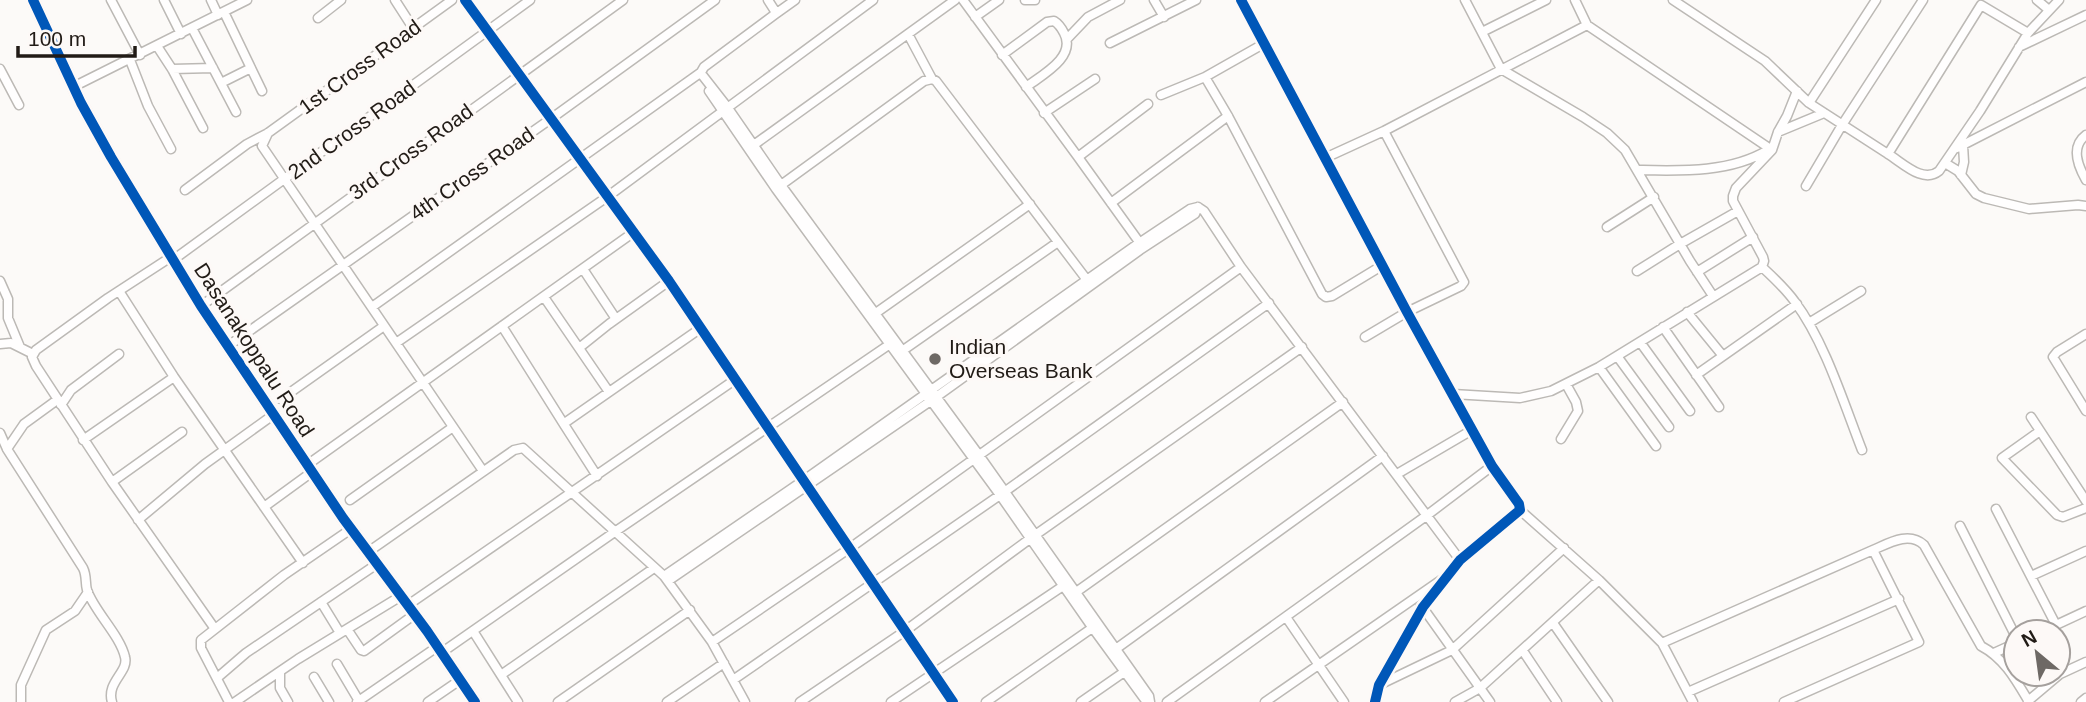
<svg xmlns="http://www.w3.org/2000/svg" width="2086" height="702" font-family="Helvetica,sans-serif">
<rect width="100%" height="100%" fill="#fcfaf8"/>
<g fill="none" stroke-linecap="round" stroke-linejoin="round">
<g stroke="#bcb9b5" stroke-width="11">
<path id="minor" d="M 111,0 L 140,55
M 164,0 L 181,34
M 211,0 L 218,15
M 395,0 L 413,28
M 465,0 L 669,281 L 953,702
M 963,0 L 1078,157
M 1025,0 L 1035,0
M 1154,0 L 1164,17
M 1241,0 L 1407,312 L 1492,466 L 1519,504 L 1520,510 L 1460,560 L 1423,607 L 1379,685 L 1375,702
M 1465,0 L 1501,69 L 1583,117 L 1607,133 L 1625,150 L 1690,261 L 1713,296
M 1575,0 L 1587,25 L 1772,150
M 1673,0 L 1765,61 L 1809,103 L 1888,154
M 2037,0 L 2049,10
M 224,12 L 262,91
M 774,15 L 795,0
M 975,17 L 999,0
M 318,18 L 341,0
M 192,28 L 236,112
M 1482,32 L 1546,0
M 2028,33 L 1981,5 L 1888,154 C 1903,163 1923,184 1939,171 L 1980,111 L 2028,33 L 2059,0
M 908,34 L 932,79
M 1067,39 L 1088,17 L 1120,0
M 1110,43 L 1196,0
M 157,46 L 172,69 L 203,128
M 2019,47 L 2086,15
M 1002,55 L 1047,22 L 1054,21 C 1059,24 1061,27 1064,33 C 1077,57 1042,75 1026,87
M 130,60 L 148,106 L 171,149
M 0,69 L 19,105
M 172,69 L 213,68
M 700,74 L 703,76 L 728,108 L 781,185 L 979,455 L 1149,696 L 1150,702
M 700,74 L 704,67 L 774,15 L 775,11 L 768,0
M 1205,77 L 1228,116 L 1322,294 L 1326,297 L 1332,296 L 1383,265
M 221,83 L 251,68
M 73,87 L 247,0
M 709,91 L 776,189 L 1000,495 L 1092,627 L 1146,701
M 1161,95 L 1205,77 L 1265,43
M 1809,103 L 1876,0
M 1044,113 L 1095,79
M 1778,132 L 1824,113
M 268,133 L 262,146 L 483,471
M 2086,135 C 2070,147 2078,166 2086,180
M 751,147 L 955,0
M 1957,148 L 2086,82
M 1325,158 L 1384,131 L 1587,25
M 1945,163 L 1958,171 L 1976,194 L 1984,198 L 2029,209 L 2078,205 L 2086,206
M 1638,170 C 1681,171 1730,173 1768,150
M 1961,175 L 1964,162 L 1963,145
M 1806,186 L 1842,125 L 1923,0
M 777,188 L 924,81 L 932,79 L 936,81 L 1087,280
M 185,190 L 247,144 L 268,133 L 452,0
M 1111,203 L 1228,116
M 1198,207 L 1204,211 L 1241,267 L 1460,560
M 1607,227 L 1654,197
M 1142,246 L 1078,157 L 1148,104
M 171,257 L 108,298 L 36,350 L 32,357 L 36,366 L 112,482 L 215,629
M 173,260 L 530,0
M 1762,267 C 1774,278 1786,289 1795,302 C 1825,342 1844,404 1862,450
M 583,269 L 616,319
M 1637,271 L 1680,244 L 1738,211
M 1697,272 L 1753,237
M 0,281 L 8,299 L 8,318 L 20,347
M 119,291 L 174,377 L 303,563
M 544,297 L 609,392
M 201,306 L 623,0
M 372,307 L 700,73
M 1687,312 L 1723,356
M 873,315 L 1030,204
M 1809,323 L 1861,291
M 502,326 L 565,426
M 1663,327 L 1719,407
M 2086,334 L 2057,352 L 2053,357 L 2086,411
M 1365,337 L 1407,312 L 1461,286 L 1464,282 L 1384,131
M 1640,342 L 1690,411
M 396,343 L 607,197 L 873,0
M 0,344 L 11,343 L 33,354
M 228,346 L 552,118 L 715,0
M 579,348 L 609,324 L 669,281
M 902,351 L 1058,242
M 1617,356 L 1669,427
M 1599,367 L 1656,446
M 1696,375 L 1797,304
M 1453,394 L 1520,398 L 1551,391 L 1599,367 L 1762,267 L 1764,261 L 1763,257 L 1733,201 L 1733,196 L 1736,188 L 1772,150 L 1778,132 L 1787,116 L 1797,91
M 281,399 L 384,326
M 61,405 L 71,390 L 119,354
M 2031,417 L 2086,501
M 2040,431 L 2002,458 L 2057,515 L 2063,517 L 2086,508
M 0,433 L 7,449 L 83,568 C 87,576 85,583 87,590 C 94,611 120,635 125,657 C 129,672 106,682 112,702
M 1561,439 L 1578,411 L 1576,402 L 1566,384
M 83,440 L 174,377
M 7,449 L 24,424 L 57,400
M 307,465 L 634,232
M 1397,474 L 1472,430
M 597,476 L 565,426 L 566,422 L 701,328
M 112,482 L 182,432
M 350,500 L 453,427
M 264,507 L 312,472
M 1996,509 L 2056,625
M 1520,510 L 1599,580 L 1662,643 L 1693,702
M 138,520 L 205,464 L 273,415
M 1960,526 L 2016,637
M 368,552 L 514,450 L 523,448 L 664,576 L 712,642 L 745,702
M 664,576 L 804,480 L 1139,243 L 1190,209 L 1198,207
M 2031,576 L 2086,551
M 668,581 L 932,400 L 1140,250 L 1195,214 L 1198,207
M 1072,595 L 1343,402
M 321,602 L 340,633
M 408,605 L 736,379
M 1421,605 L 1490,702
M 1286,617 L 1344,702
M 1553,623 L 1608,702
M 347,629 L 361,650 L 364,651 L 415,614
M 473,631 L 518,702
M 2041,632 L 2086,611
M 712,642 L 850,548 L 1241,267
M 1662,643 L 1873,550 C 1889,543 1909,531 1924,545 L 1981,646 C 2004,658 2016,680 2029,702
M 1113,651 L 1383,456
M 1523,651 L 1557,702
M 441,653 L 616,531 L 893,342
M 1994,653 L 2016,643
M 337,664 L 359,701
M 280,673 L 280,688 L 288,702
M 501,675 L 654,568
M 314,677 L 329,702
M 217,678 L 246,653 L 377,564
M 733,680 L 1000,495 L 1269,303
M 1379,685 L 1452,650 L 1564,548
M 1688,692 L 1899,599
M 2028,701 L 2060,674 L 2086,662
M 21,702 L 21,685 L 46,630 L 75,611 L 88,592
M 229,702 L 201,648 L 201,640 L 284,575 L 351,529
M 235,702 L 298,659 L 401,596
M 357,702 L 437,647
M 428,702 L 460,680
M 558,702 L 690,610
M 667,702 L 724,663
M 800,702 L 905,631 L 1031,538 L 1302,347
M 891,702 L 1066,584
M 986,702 L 1095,626
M 1081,702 L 1127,670
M 1167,702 L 1426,516 L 1492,466
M 1265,702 L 1441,580
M 1455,702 L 1480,688 L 1599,580
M 1784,702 L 1919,642 L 1873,550
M 2081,702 L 2086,698"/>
</g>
<g stroke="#bcb9b5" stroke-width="14">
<path id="tertiary" d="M 33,0 L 81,103 L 111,157 L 201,306 L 343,518 L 427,631 L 475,702"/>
</g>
<use href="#minor" stroke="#fffefe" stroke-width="8"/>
<use href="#tertiary" stroke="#fffefe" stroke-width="10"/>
<g stroke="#fdf9f7" stroke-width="15">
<path id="cycleway" d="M 33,0 L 81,103 L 111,157 L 201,306 L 343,518 L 427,631 L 475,702
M 465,0 L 669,281 L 953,702
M 1241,0 L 1407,312 L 1492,466 L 1519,504 L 1520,510 L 1460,560 L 1423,607 L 1379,685 L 1375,702"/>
</g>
<use href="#cycleway" stroke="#0057b8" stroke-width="10"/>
</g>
<circle fill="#6e6965" stroke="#fdf9f7" stroke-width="2.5" cx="935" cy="359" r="7"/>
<g text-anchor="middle" stroke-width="7" stroke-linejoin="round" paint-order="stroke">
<g font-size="21" fill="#211b16" stroke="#fdf9f7">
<text transform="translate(360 67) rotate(-36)" y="7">1st Cross Road</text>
<text transform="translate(352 130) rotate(-36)" y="7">2nd Cross Road</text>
<text transform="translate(411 152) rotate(-36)" y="7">3rd Cross Road</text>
<text transform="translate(472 174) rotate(-35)" y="7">4th Cross Road</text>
<text transform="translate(254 350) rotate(57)" y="7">Dasanakoppalu Road</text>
</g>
<g font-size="21" fill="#211b16" stroke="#fdf9f7" text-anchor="start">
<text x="949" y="354">Indian<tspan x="949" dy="24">Overseas Bank</tspan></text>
</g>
</g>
<g transform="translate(2037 653) rotate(331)"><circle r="33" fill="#fdf9f7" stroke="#a5a09d" stroke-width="2"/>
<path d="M0-5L12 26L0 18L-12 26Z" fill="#6e6965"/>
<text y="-10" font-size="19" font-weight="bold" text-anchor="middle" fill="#211b16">N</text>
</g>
<path d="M18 46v10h117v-10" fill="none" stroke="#211b16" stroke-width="3.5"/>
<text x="28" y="46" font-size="21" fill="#211b16" stroke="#fdf9f7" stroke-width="5" paint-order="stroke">100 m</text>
</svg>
